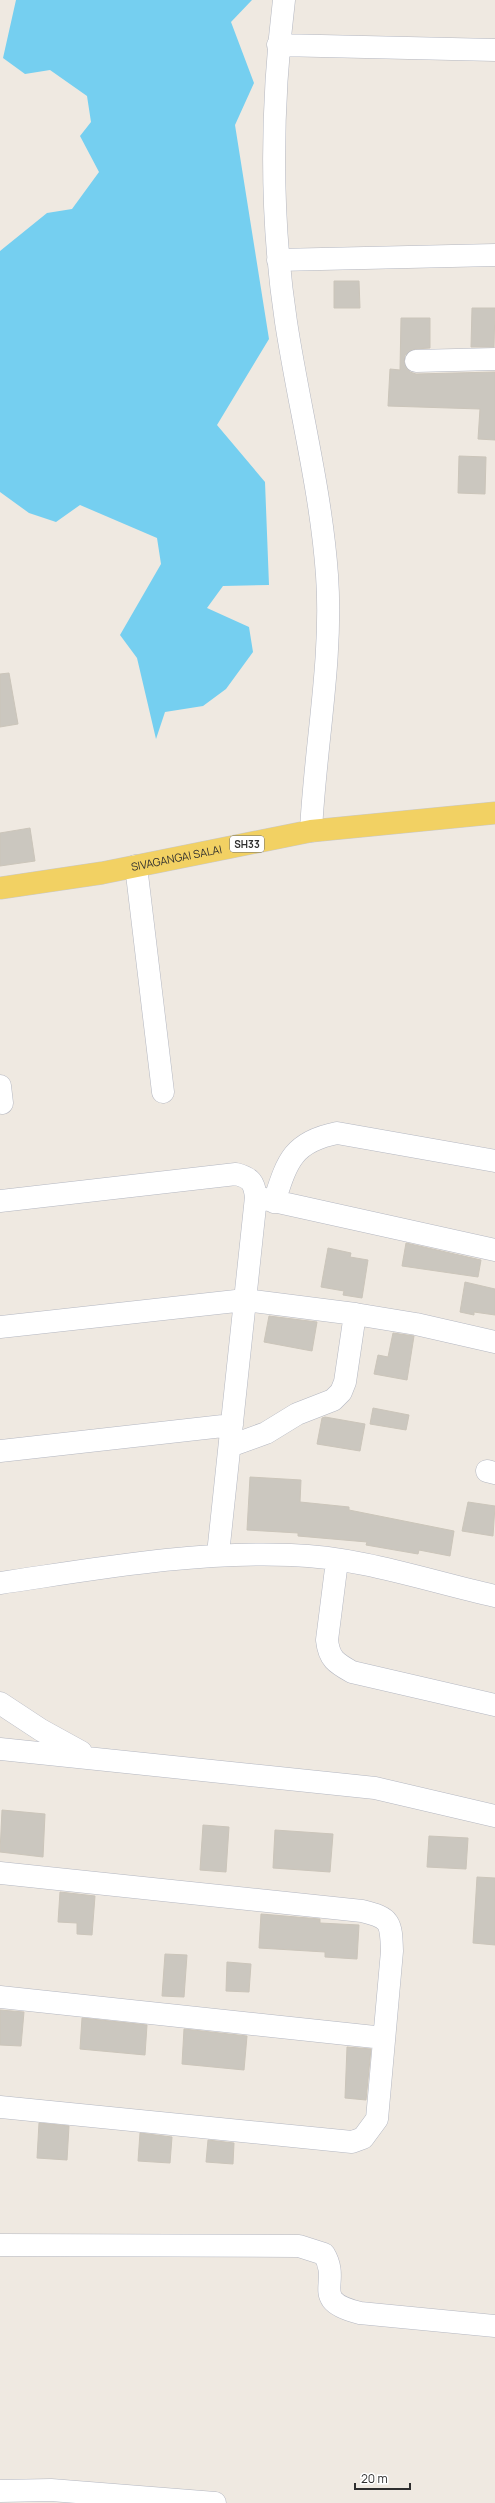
<svg xmlns="http://www.w3.org/2000/svg" width="495" height="2503" font-family="Manrope,sans-serif">
<rect width="100%" height="100%" fill="#efe9e1"/>
<path fill="#75cff0" d="M 16,0 L 252,0 L 231,22 L 254,83 L 235,125 L 269,339 L 217,425 L 265,482 L 269,585 L 223,586 L 207,608 L 249,627 L 253,652 L 226,689 L 203,706 L 165,712 L 156,739 L 137,658 L 120,635 L 161,564 L 157,538 L 80,505 L 56,522 L 29,513 L 0,492 L 0,251 L 47,213 L 72,209 L 99,172 L 80,136 L 91,122 L 87,96 L 50,70 L 25,74 L 3,58 Z"/>
<path fill="#cbc7bf" stroke="#cbc5ba" d="M 334,281 L 359,281 L 360,308 L 334,308 Z
M 472,308 L 495,308 L 494,347 L 471,347 Z
M 401,318 L 430,318 L 430,348 L 415,349 L 405,355 L 404,362 L 410,372 L 416,374 L 495,372 L 495,440 L 478,439 L 480,409 L 388,406 L 390,369 L 400,370 Z
M 459,456 L 486,457 L 485,494 L 458,493 Z
M 9,673 L 18,724 L 0,727 L 0,674 Z
M 30,828 L 35,861 L 0,866 L 0,833 Z
M 406,1243 L 481,1260 L 478,1277 L 402,1266 Z
M 328,1248 L 351,1253 L 350,1257 L 368,1260 L 362,1298 L 343,1295 L 344,1291 L 321,1287 Z
M 465,1282 L 495,1289 L 495,1315 L 474,1312 L 474,1315 L 460,1312 Z
M 269,1316 L 317,1322 L 312,1351 L 264,1342 Z
M 393,1333 L 414,1336 L 407,1380 L 374,1374 L 378,1355 L 388,1357 Z
M 373,1408 L 409,1415 L 406,1430 L 370,1424 Z
M 325,1417 L 365,1424 L 360,1451 L 317,1444 L 322,1418 Z
M 250,1477 L 301,1480 L 300,1502 L 349,1507 L 349,1510 L 454,1531 L 450,1556 L 419,1550 L 418,1554 L 366,1545 L 367,1542 L 298,1536 L 298,1533 L 247,1530 Z
M 468,1502 L 495,1506 L 493,1536 L 462,1531 Z
M 2,1810 L 45,1814 L 43,1857 L 0,1852 Z
M 203,1825 L 229,1827 L 226,1872 L 200,1870 Z
M 275,1830 L 333,1834 L 330,1872 L 273,1868 Z
M 429,1836 L 468,1838 L 466,1869 L 427,1867 Z
M 477,1877 L 495,1878 L 495,1945 L 473,1943 Z
M 60,1892 L 95,1896 L 92,1935 L 77,1934 L 77,1923 L 58,1922 Z
M 261,1914 L 320,1919 L 320,1923 L 359,1925 L 357,1959 L 325,1957 L 325,1952 L 259,1948 Z
M 165,1954 L 187,1955 L 184,1997 L 162,1996 Z
M 227,1962 L 251,1964 L 249,1992 L 226,1991 Z
M 0,2010 L 24,2012 L 21,2046 L 0,2045 Z
M 82,2018 L 147,2025 L 145,2055 L 80,2049 Z
M 184,2029 L 247,2036 L 244,2070 L 182,2064 Z
M 347,2047 L 371,2049 L 366,2100 L 345,2098 Z
M 39,2123 L 69,2126 L 67,2160 L 37,2158 Z
M 140,2133 L 172,2137 L 170,2163 L 138,2161 Z
M 208,2140 L 234,2143 L 233,2164 L 206,2162 Z"/>
<g fill="none" stroke-linecap="round" stroke-linejoin="round">
<g stroke="#b4b7c1" stroke-width="23">
<path id="minor" d="M 284,0 C 271,107 270,216 286,322 C 299,407 321,490 327,575 C 333,659 315,747 311,831
M 278,45 L 495,50
M 278,260 L 495,255
M 416,361 L 495,359
M 136,866 L 163,1092
M 0,1086 L 2,1103
M 260,1198 L 495,1250
M 0,1201 L 236,1174 C 251,1178 254,1182 256,1197 L 218,1554
M 274,1202 C 287,1162 292,1142 337,1133 L 495,1161
M 0,1327 L 245,1300 L 355,1314 L 416,1324 L 495,1342
M 230,1446 L 266,1433 L 297,1414 L 333,1400 L 341,1392 L 345,1382 L 355,1314
M 0,1451 L 232,1425
M 487,1471 L 495,1473
M 337,1561 L 327,1640 C 329,1659 336,1663 352,1672 L 495,1705
M 0,1583 C 96,1569 194,1551 291,1555 C 360,1557 428,1581 495,1596
M 0,1703 L 41,1730 L 81,1752
M 0,1749 L 375,1788 L 495,1816
M 0,1873 L 362,1911 C 391,1918 391,1922 392,1951 L 377,2119 L 363,2138 L 352,2142 L 0,2107
M 0,1997 L 384,2038
M 0,2245 L 299,2246 L 324,2254 C 342,2284 308,2300 360,2313 L 495,2326
M 0,2491 L 51,2490 L 215,2503"/>
</g>
<g stroke="#c9c9c9" stroke-width="23">
<g id="major">
<path id="s1" d="M 0,888 L 102,873 L 311,831 L 495,813"/>
</g>
</g>
<use href="#minor" stroke="#fff" stroke-width="22"/>
<use href="#major" stroke="#f2d163" stroke-width="22"/>
</g>
<g text-anchor="middle" stroke-width="4" stroke-linejoin="round" paint-order="stroke">
<rect fill="#fff" stroke="#6d6d6d" stroke-width="1" x="230" y="836" width="34" height="16" rx="3"/>
<g font-size="10" font-weight="bold" fill="#2e2e2e">
<text x="247" y="848">SH33</text>
</g>
<g font-size="11" fill="#2e2e2e" stroke="#fff">
<text dy="4" stroke="none"><textPath href="#s1" startOffset="179">SIVAGANGAI SALAI</textPath></text>
</g>
</g>
<path d="M355 2483v6h55v-6" fill="none" stroke="#2e2e2e" stroke-width="2"/>
<text x="361" y="2483" font-size="12" fill="#2e2e2e" stroke="#ffffff" stroke-width="3" paint-order="stroke">20 m</text>
</svg>
